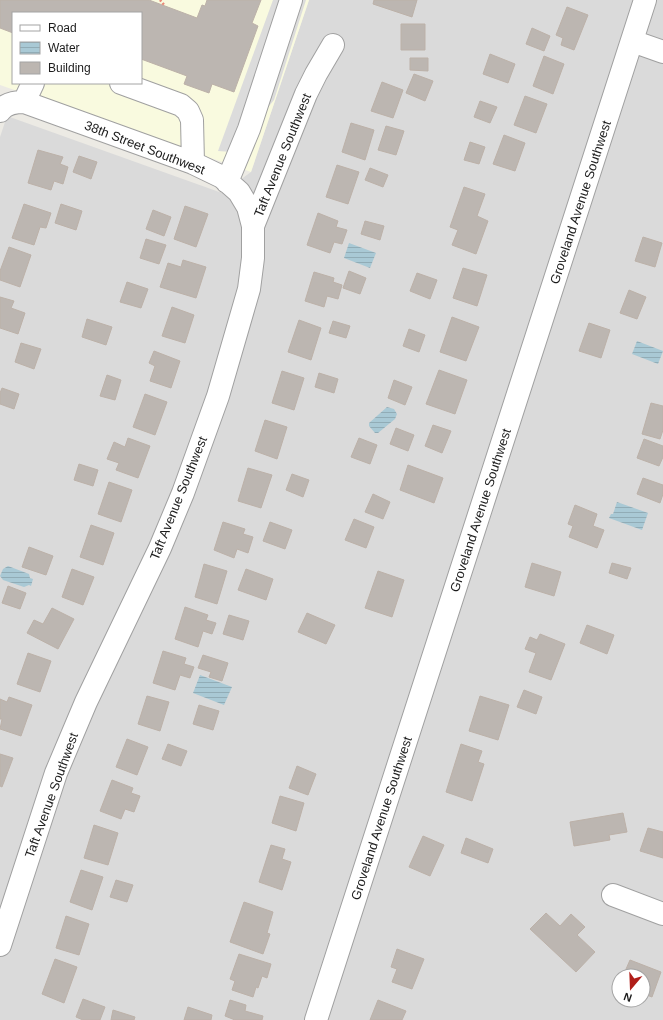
<svg xmlns="http://www.w3.org/2000/svg" width="663" height="1020" font-family="Arial,sans-serif">
<defs>
<pattern id="water-rules" width="6" height="5" patternUnits="userSpaceOnUse"><rect width="6" height="5" fill="#a9c9d5"/><path d="M0 2.5h6" fill="none" stroke="#91acb6"/></pattern>
</defs>
<rect width="100%" height="100%" fill="#eceae4"/>
<path fill="#dadada" fill-rule="evenodd" d="M 309,0 L 663,0 L 663,1020 L 0,1020 L 0,137 L 7,116 L 222,193 L 251,172 ZM 619,976 L 643,976 L 643,1000 L 619,1000 Z"/>
<path fill="#f9fadf" fill-rule="evenodd" d="M 0,0 L 309,0 L 251,172 L 0,85 ZM 13,13 L 141,13 L 141,83 L 13,83 Z"/>
<path fill="#dcdcdc" d="M 273,0 L 306,0 L 274,100 L 232,152 L 218,151 Z"/>
<path fill="url(#water-rules)" d="M 349,243 L 376,253 L 370,268 L 344,258 Z
M 637,341 L 663,351 L 658,364 L 632,354 Z
M 387,407 L 394,409 L 397,414 L 395,419 L 378,433 L 375,433 L 369,426 L 369,423 Z
M 617,502 L 648,513 L 642,530 L 609,518 L 611,514 L 613,514 Z
M 8,566 L 29,574 L 30,578 L 33,579 L 31,586 L 29,585 L 24,587 L 3,580 L 0,576 L 3,569 Z
M 200,675 L 232,687 L 224,705 L 193,693 Z"/>
<path fill="#bcb6b1" stroke="#bcb1a8" d="M 0,0 L 149,0 L 197,18 L 202,5 L 205,6 L 207,0 L 261,0 L 252,23 L 258,26 L 234,92 L 212,84 L 209,93 L 184,84 L 187,76 L 141,59 L 141,13 L 13,13 L 13,33 L 0,28 Z
M 374,0 L 417,0 L 412,17 L 373,4 Z
M 567,7 L 588,15 L 574,50 L 561,45 L 563,38 L 556,35 Z
M 401,24 L 425,24 L 425,50 L 401,50 Z
M 532,28 L 550,36 L 544,51 L 526,44 Z
M 490,54 L 515,64 L 508,83 L 483,74 Z
M 544,56 L 564,64 L 553,94 L 533,86 Z
M 410,58 L 428,58 L 428,71 L 410,70 Z
M 414,74 L 433,81 L 425,101 L 406,93 Z
M 382,82 L 403,90 L 393,118 L 371,111 Z
M 525,96 L 547,104 L 536,133 L 514,125 Z
M 480,101 L 497,107 L 490,123 L 474,117 Z
M 351,123 L 374,130 L 365,160 L 342,152 Z
M 386,126 L 404,131 L 396,155 L 378,150 Z
M 504,135 L 525,143 L 515,171 L 493,164 Z
M 470,142 L 485,147 L 479,164 L 464,160 Z
M 38,150 L 63,157 L 60,164 L 68,167 L 63,184 L 54,181 L 51,190 L 28,183 Z
M 79,156 L 97,162 L 91,179 L 73,172 Z
M 337,165 L 359,172 L 348,204 L 326,197 Z
M 370,168 L 388,175 L 383,187 L 365,180 Z
M 464,187 L 485,194 L 477,216 L 488,221 L 476,254 L 452,245 L 458,230 L 450,227 Z
M 24,204 L 51,213 L 46,228 L 40,227 L 34,245 L 12,238 Z
M 61,204 L 82,211 L 76,230 L 55,223 Z
M 185,206 L 208,214 L 196,247 L 174,239 Z
M 153,210 L 171,217 L 164,236 L 146,229 Z
M 318,213 L 338,221 L 336,227 L 347,230 L 342,244 L 334,242 L 330,253 L 307,245 Z
M 365,221 L 384,226 L 380,240 L 361,234 Z
M 643,237 L 662,243 L 655,267 L 635,261 Z
M 146,239 L 166,245 L 159,264 L 140,258 Z
M 9,247 L 31,255 L 20,287 L 0,280 L 0,271 Z
M 183,260 L 206,267 L 196,298 L 160,287 L 168,263 L 181,267 Z
M 463,268 L 487,275 L 477,306 L 453,298 Z
M 349,271 L 366,278 L 360,294 L 343,288 Z
M 314,272 L 334,278 L 333,282 L 342,285 L 338,299 L 327,296 L 324,307 L 305,301 Z
M 417,273 L 437,280 L 430,299 L 410,291 Z
M 127,282 L 148,289 L 141,308 L 120,302 Z
M 629,290 L 646,297 L 637,319 L 620,313 Z
M 0,297 L 14,301 L 11,308 L 25,313 L 18,334 L 0,328 Z
M 172,307 L 194,315 L 185,343 L 162,336 Z
M 452,317 L 479,327 L 466,361 L 440,352 Z
M 87,319 L 112,327 L 106,345 L 82,337 Z
M 299,320 L 321,328 L 311,360 L 288,352 Z
M 333,321 L 350,326 L 346,338 L 329,333 Z
M 589,323 L 610,330 L 601,358 L 579,351 Z
M 409,329 L 425,335 L 419,352 L 403,346 Z
M 21,343 L 41,349 L 34,369 L 15,362 Z
M 154,351 L 180,361 L 171,388 L 150,381 L 155,366 L 149,363 Z
M 439,370 L 467,380 L 455,414 L 426,404 Z
M 282,371 L 304,378 L 294,410 L 272,403 Z
M 319,373 L 338,379 L 334,393 L 315,387 Z
M 107,375 L 121,380 L 115,400 L 100,396 Z
M 394,380 L 412,387 L 405,405 L 388,398 Z
M 2,388 L 19,394 L 14,409 L 0,404 L 0,393 Z
M 145,394 L 167,402 L 155,435 L 133,427 Z
M 651,403 L 663,406 L 663,430 L 660,439 L 642,434 Z
M 265,420 L 287,427 L 277,459 L 255,451 Z
M 433,425 L 451,431 L 442,453 L 425,446 Z
M 396,428 L 414,435 L 408,451 L 390,444 Z
M 128,438 L 150,446 L 138,478 L 116,470 L 119,463 L 107,459 L 114,442 L 125,447 Z
M 359,438 L 377,445 L 370,464 L 351,457 Z
M 644,439 L 663,446 L 663,457 L 659,466 L 637,458 Z
M 79,464 L 98,470 L 93,486 L 74,480 Z
M 408,465 L 443,478 L 434,503 L 400,490 Z
M 248,468 L 272,475 L 261,508 L 238,501 Z
M 292,474 L 309,480 L 303,497 L 286,490 Z
M 643,478 L 663,485 L 663,494 L 660,503 L 637,494 Z
M 109,482 L 132,490 L 121,522 L 98,514 Z
M 373,494 L 390,502 L 383,519 L 365,512 Z
M 575,505 L 597,514 L 593,526 L 604,530 L 597,548 L 569,537 L 573,526 L 568,524 Z
M 354,519 L 374,527 L 366,548 L 345,540 Z
M 223,522 L 245,529 L 243,534 L 253,537 L 248,553 L 237,549 L 234,558 L 214,550 Z
M 270,522 L 292,530 L 285,549 L 263,541 Z
M 91,525 L 114,533 L 103,565 L 80,557 Z
M 29,547 L 53,556 L 46,575 L 22,567 Z
M 532,563 L 561,572 L 554,596 L 525,587 Z
M 612,563 L 631,568 L 627,579 L 609,573 Z
M 204,564 L 227,571 L 217,604 L 195,597 Z
M 72,569 L 94,577 L 83,605 L 62,597 Z
M 246,569 L 273,579 L 266,600 L 238,590 Z
M 378,571 L 404,580 L 392,617 L 365,608 Z
M 8,586 L 26,593 L 20,609 L 2,603 Z
M 185,607 L 208,615 L 206,620 L 216,623 L 212,634 L 203,631 L 198,647 L 175,639 Z
M 52,608 L 74,619 L 58,649 L 27,633 L 34,620 L 43,624 Z
M 307,613 L 335,625 L 326,644 L 298,632 Z
M 229,615 L 249,621 L 243,640 L 223,634 Z
M 587,625 L 614,635 L 607,654 L 580,643 Z
M 540,634 L 565,644 L 551,680 L 529,672 L 536,653 L 525,649 L 530,637 L 537,640 Z
M 163,651 L 186,658 L 184,664 L 194,667 L 190,678 L 180,675 L 175,690 L 153,683 Z
M 28,653 L 51,661 L 40,692 L 17,684 Z
M 203,655 L 228,663 L 222,681 L 209,677 L 211,672 L 198,668 Z
M 524,690 L 542,697 L 536,714 L 517,707 Z
M 147,696 L 169,702 L 160,731 L 138,724 Z
M 480,696 L 509,705 L 498,740 L 469,731 Z
M 9,697 L 32,705 L 21,736 L 0,729 L 2,719 L 0,719 L 0,699 L 7,702 Z
M 199,705 L 219,711 L 213,730 L 193,724 Z
M 127,739 L 148,747 L 137,775 L 116,767 Z
M 168,744 L 187,751 L 181,766 L 162,759 Z
M 461,744 L 482,751 L 478,762 L 484,764 L 472,801 L 446,792 Z
M 0,754 L 13,758 L 2,787 L 0,786 Z
M 297,766 L 316,774 L 308,795 L 289,788 Z
M 112,780 L 133,788 L 131,793 L 140,796 L 134,812 L 125,809 L 121,819 L 100,811 Z
M 280,796 L 304,803 L 296,831 L 272,823 Z
M 623,813 L 627,832 L 609,835 L 610,840 L 574,846 L 570,822 Z
M 94,825 L 118,833 L 108,865 L 84,858 Z
M 648,828 L 663,832 L 663,858 L 640,851 Z
M 423,836 L 444,845 L 430,876 L 409,867 Z
M 466,838 L 493,849 L 488,863 L 461,853 Z
M 271,845 L 285,849 L 282,859 L 291,862 L 282,890 L 259,882 Z
M 81,870 L 103,877 L 92,910 L 70,902 Z
M 116,880 L 133,885 L 127,902 L 110,897 Z
M 244,902 L 273,912 L 267,933 L 270,934 L 263,954 L 230,942 Z
M 546,913 L 560,926 L 571,914 L 585,927 L 577,935 L 595,952 L 576,972 L 530,929 Z
M 66,916 L 89,924 L 79,955 L 56,948 Z
M 397,949 L 424,959 L 412,989 L 392,982 L 397,969 L 391,967 Z
M 239,954 L 271,964 L 267,978 L 262,976 L 258,988 L 256,987 L 253,997 L 232,990 L 235,981 L 230,979 Z
M 55,959 L 77,967 L 64,1003 L 42,994 Z
M 630,960 L 661,972 L 652,997 L 644,994 L 645,990 L 643,989 L 643,976 L 623,976 Z
M 83,999 L 105,1007 L 100,1020 L 83,1020 L 76,1017 Z
M 230,1000 L 246,1005 L 245,1011 L 263,1016 L 262,1020 L 235,1020 L 225,1016 Z
M 378,1000 L 406,1011 L 402,1020 L 370,1020 Z
M 188,1007 L 212,1015 L 211,1020 L 184,1020 Z
M 113,1010 L 135,1017 L 134,1020 L 111,1020 Z"/>
<g fill="none" stroke-linecap="round" stroke-linejoin="round">
<g stroke="#a0a0a0" stroke-width="24">
<path id="minor" d="M 632,41 L 663,52
M 121,83 L 181,105 L 188,111 L 192,120 L 193,163
M 24,102 L 33,83
M 0,111 C 5,104 16,102 24,102 L 193,163 L 222,177 L 239,192 L 248,207 L 253,226
M 227,182 L 249,129 L 291,0
M 613,895 L 663,914
M 0,945 L 56,773 L 86,702 L 160,548 L 183,493 L 218,396 L 249,289 L 253,258 L 253,226 L 306,94 L 316,74 L 333,45
M 316,1020 L 645,0"/>
</g>
<path stroke="#e88979" stroke-width="2.5" stroke-dasharray="2 2" stroke-linecap="butt" d="M 160,0 L 165,6"/>
<use href="#minor" stroke="#fff" stroke-width="22"/>
</g>
<g text-anchor="middle" stroke-width="3" stroke-linejoin="round" paint-order="stroke">
<g font-size="13" fill="#1c1c1c" stroke="#fff">
<text transform="translate(145 147) rotate(21)" y="5">38th Street Southwest</text>
<text transform="translate(282 155) rotate(-68)" y="5">Taft Avenue Southwest</text>
<text transform="translate(580 202) rotate(-72)" y="5">Groveland Avenue Southwest</text>
<text transform="translate(178 498) rotate(-68)" y="5">Taft Avenue Southwest</text>
<text transform="translate(480 510) rotate(-72)" y="5">Groveland Avenue Southwest</text>
<text transform="translate(51 795) rotate(-70)" y="5">Taft Avenue Southwest</text>
<text transform="translate(381 818) rotate(-72)" y="5">Groveland Avenue Southwest</text>
</g>
</g>
<rect x="12" y="12" width="130" height="72" fill="#ffffff" stroke="#a4a4a4"/>
<rect x="20" y="25" width="20" height="6" fill="#ffffff" stroke="#a4a4a4"/>
<text x="48" y="32" font-size="12" fill="#1c1c1c">Road</text>
<rect x="20" y="42" width="20" height="12" fill="url(#water-rules)" stroke="#a4a4a4"/>
<text x="48" y="52" font-size="12" fill="#1c1c1c">Water</text>
<rect x="20" y="62" width="20" height="12" fill="#bcb6b1" stroke="#a4a4a4"/>
<text x="48" y="72" font-size="12" fill="#1c1c1c">Building</text>
<g transform="translate(631 988) rotate(199)"><circle r="19" fill="#ffffff" stroke="#a4a4a4"/>
<path d="M0-3L7 15L0 10L-7 15Z" fill="#b01e19"/>
<text y="-6" font-size="11" font-weight="bold" text-anchor="middle" fill="#1c1c1c">N</text>
</g>
</svg>
